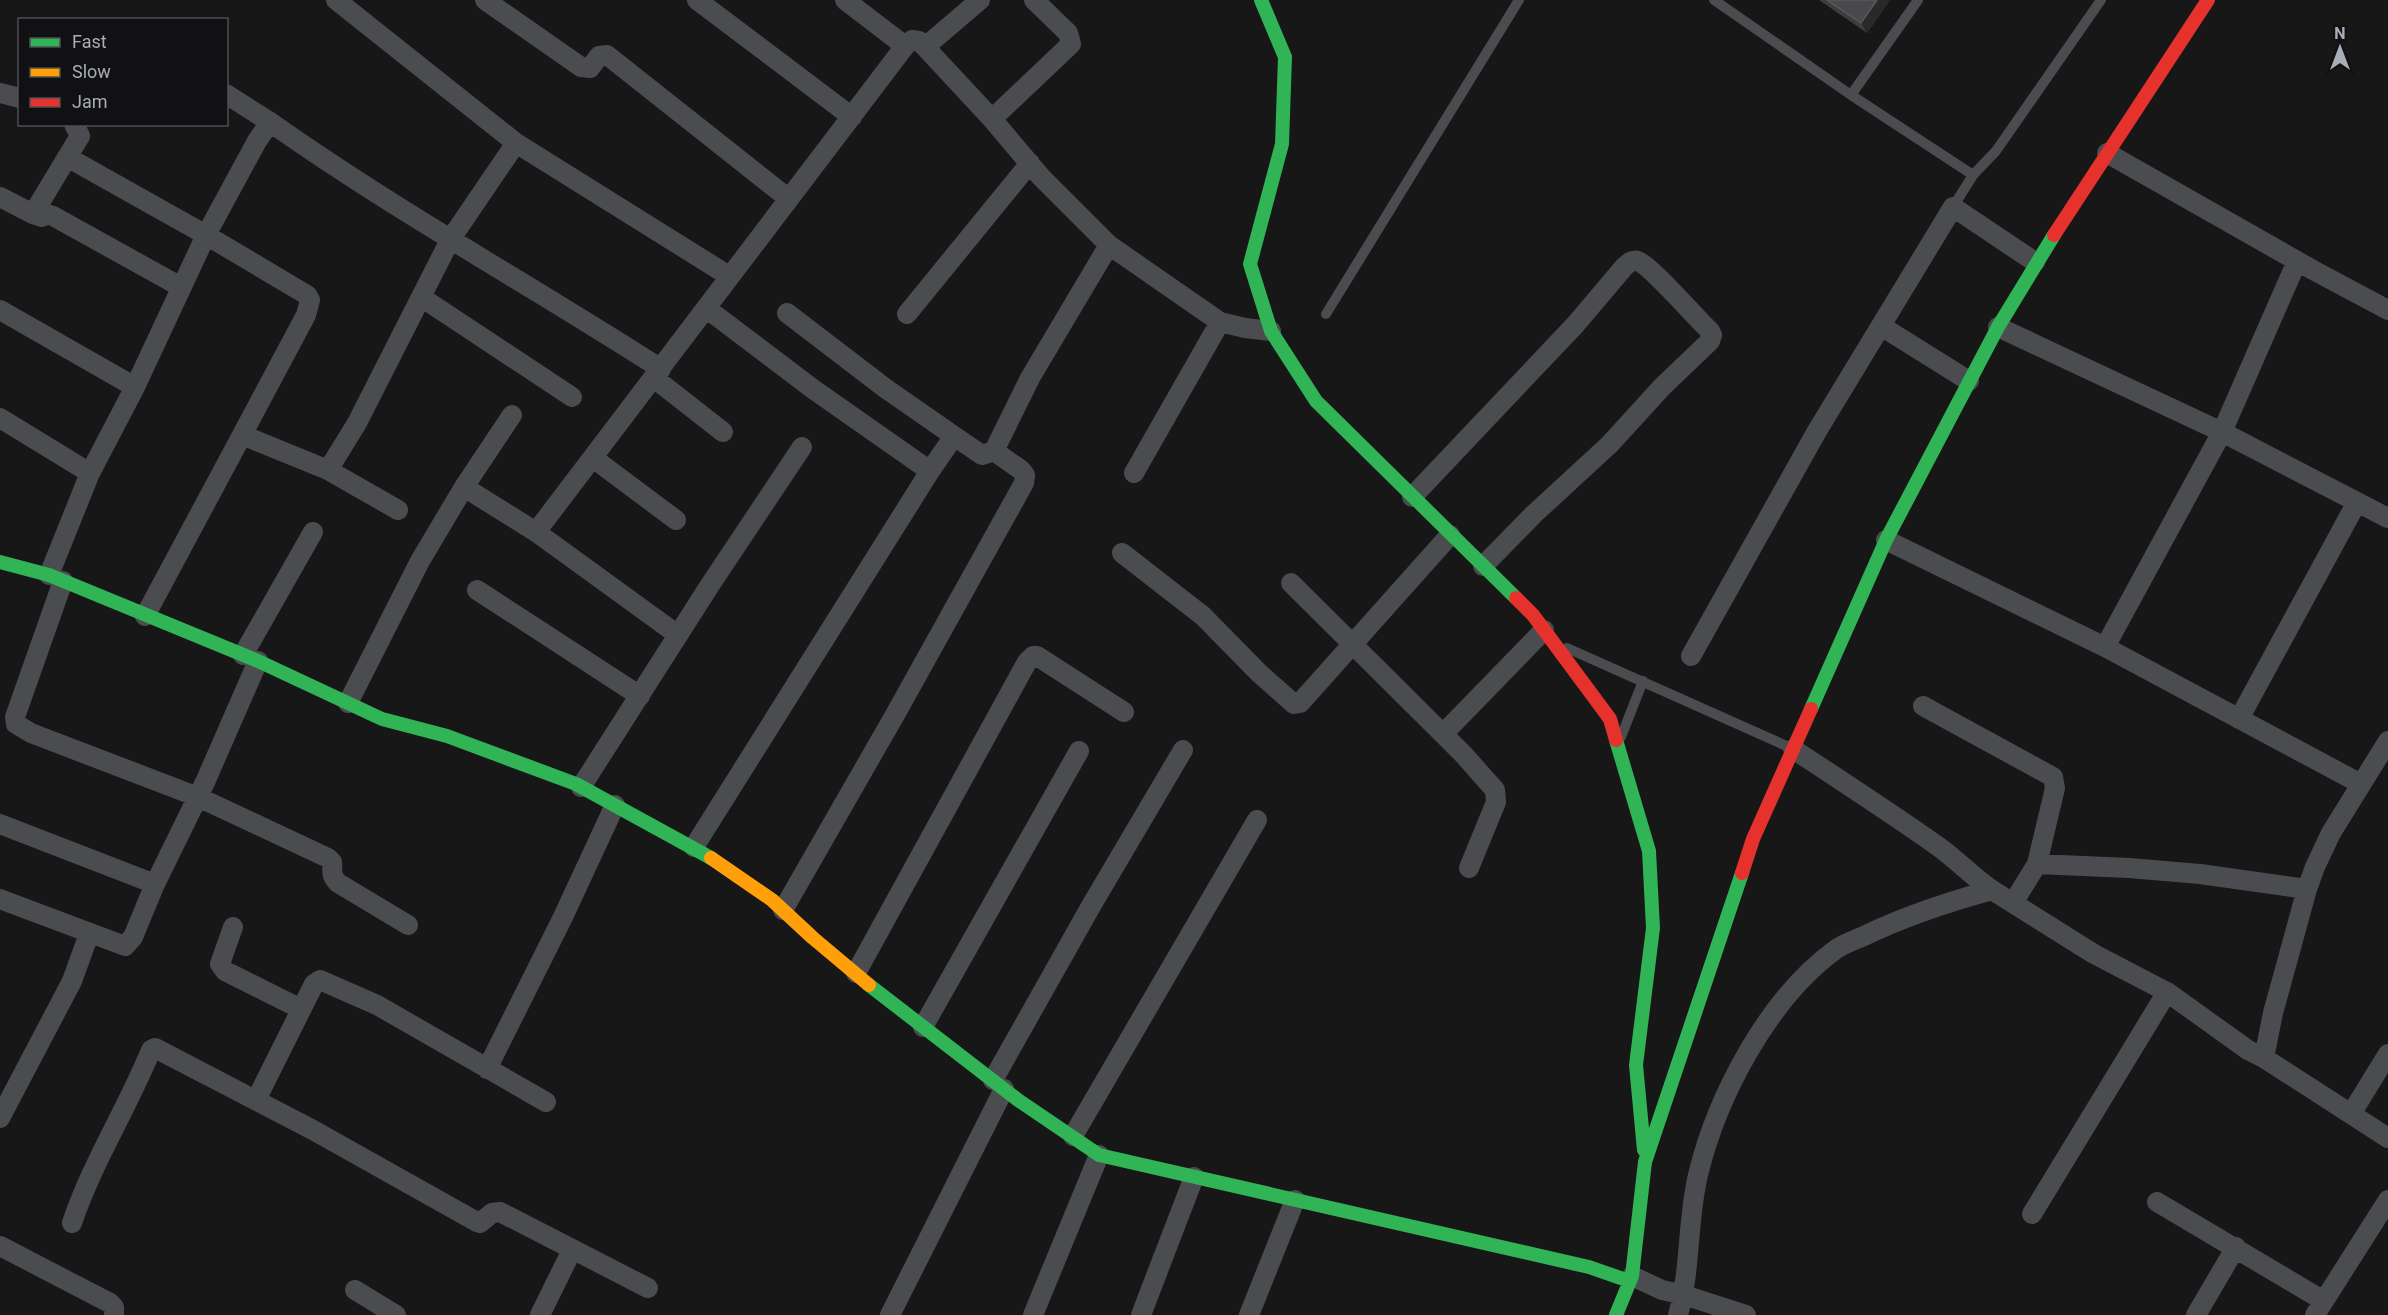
<svg xmlns="http://www.w3.org/2000/svg" width="2388" height="1315" font-family="Roboto,sans-serif">
<rect width="100%" height="100%" fill="#171717"/>
<g fill="none" stroke-linecap="round" stroke-linejoin="round">
<path stroke="#4b4c50" stroke-width="10" d="M 1714,0 L 1851,95 L 1973,175 L 1996,151 L 2101,0
M 1851,95 L 1918,0
M 1953,207 L 1973,175
M 1326,314 L 1519,0
M 1567,648 L 1791,748
M 1621,737 L 1643,681"/>
<path stroke="#4b4c50" stroke-width="20" d="M 336,0 L 516,143 L 729,276
M 485,0 L 581,67 L 590,68 L 599,56 L 607,55 L 789,199
M 697,0 L 852,117
M 845,0 L 905,46
M 925,47 L 992,119 L 1041,177 L 1109,245 L 1220,322 L 1245,328 L 1271,331
M 0,93 L 20,98
M 226,94 L 270,122
M 992,119 L 1071,44 L 1068,33 L 1034,0
M 2107,153 L 2313,270 L 2388,310
M 67,157 L 206,235 L 307,295 L 310,300 L 306,315 L 242,435
M 0,197 L 33,214 L 80,136 L 74,124
M 33,214 L 42,217 L 47,214 L 53,216 L 181,287
M 2297,261 L 2222,432 L 2105,647 L 2361,784
M 421,297 L 572,397
M 0,310 L 135,387
M 787,313 L 885,388 L 954,436 L 930,471
M 907,314 L 1030,163
M 1881,326 L 1969,381
M 1998,327 L 2222,432 L 2388,518
M 654,378 L 723,432
M 0,418 L 90,473
M 954,436 L 982,455 L 994,451
M 593,458 L 676,520
M 328,470 L 398,510
M 1134,473 L 1220,322
M 464,487 L 536,532 L 678,635
M 1412,497 L 1575,325 L 1625,266 C 1629,263 1633,259 1638,261 C 1651,266 1696,318 1710,331 L 1712,335 L 1710,341 L 1662,387 L 1610,444 L 1534,514 L 1483,566
M 536,532 L 905,46 L 912,40 L 919,41 L 925,47 L 980,0
M 1886,540 L 2105,647
M 1122,553 L 1203,616 L 1259,673 L 1294,704 L 1300,703 L 1450,535
M 49,575 L 90,473 L 135,387 L 206,235 L 257,141 L 270,122 C 396,211 532,286 661,369
M 63,581 L 15,717 L 16,724 L 31,733 L 198,797 L 328,858 L 332,862 C 333,871 330,875 338,883 L 408,925
M 1291,583 L 1463,754 L 1495,790 L 1496,802 L 1469,868
M 477,590 L 640,696
M 145,616 L 242,435 L 328,470 L 357,423 L 450,240 L 516,143
M 243,655 L 313,532
M 1691,656 L 1817,431 L 1953,207 L 2035,262
M 348,703 L 420,561 L 464,487 L 512,415
M 1923,706 L 2053,777 L 2055,788 L 2037,864
M 2239,719 L 2357,502
M 1443,734 L 1544,630
M 1793,749 C 1842,781 1891,813 1939,847 C 1957,860 1973,877 1992,890
M 581,787 L 710,585 L 802,447
M 0,824 L 155,884 L 206,780 L 258,661
M 694,847 L 930,471 L 813,389 L 706,308
M 0,899 L 125,946 L 133,937 L 155,884
M 2013,903 L 2037,864 L 2129,868 L 2200,874 L 2307,889
M 783,910 L 896,713 L 1024,483 L 1025,475 L 1021,470 L 994,451 L 1030,378 L 1109,245
M 233,927 L 220,964 L 225,971 L 301,1009
M 856,973 L 1027,662 L 1033,656 L 1037,656 L 1124,712
M 923,1027 L 1079,751
M 2264,1058 L 2273,1013 L 2307,889 L 2315,867 L 2331,833 L 2388,741
M 487,1069 L 563,917 L 615,805
M 993,1080 L 1091,906 L 1183,750
M 256,1100 L 314,984 L 320,980 L 377,1005 L 546,1102
M 2351,1114 L 2388,1054
M 0,1118 L 72,981 L 89,934
M 1073,1136 L 1257,820
M 2157,1202 L 2324,1301
M 2032,1214 L 2167,992
M 72,1223 C 92,1163 127,1109 151,1050 L 155,1048 L 313,1130 L 477,1222 L 480,1223 L 492,1213 L 500,1212 L 648,1288
M 0,1246 L 110,1303 L 114,1307 L 114,1315
M 1632,1276 L 1662,1290 L 1684,1295 L 1746,1315
M 355,1290 L 396,1315
M 540,1315 L 572,1250
M 890,1315 L 1004,1089
M 1033,1315 L 1099,1155
M 1141,1315 L 1194,1177
M 1249,1315 L 1295,1200
M 1678,1315 C 1691,1270 1687,1221 1698,1175 C 1717,1096 1768,999 1835,950 C 1843,944 1855,940 1864,936 C 1905,916 1948,902 1992,890 L 2094,954 L 2167,992 L 2248,1050 L 2264,1058 L 2388,1138
M 2196,1315 L 2236,1247
M 2315,1315 L 2388,1200"/>
<path stroke="#30b455" stroke-width="14" d="M 1261,0 L 1285,57 L 1282,144 L 1250,264 L 1271,331 L 1316,401 L 1516,598
M 0,562 L 49,575 L 258,661 L 382,719 L 447,736 L 576,784 L 711,858
M 1811,709 L 1886,540 L 1998,327 L 2054,235
M 1616,740 L 1649,851 L 1653,928 L 1636,1065 L 1644,1150
M 869,985 L 1018,1100 L 1099,1155 L 1589,1267 L 1629,1281
M 1616,1315 L 1632,1276 L 1645,1162 L 1742,873"/>
<path stroke="#ff9f0a" stroke-width="14" d="M 711,858 L 772,900 L 813,938 L 869,985"/>
<path stroke="#e5322d" stroke-width="14" d="M 2054,235 L 2208,0
M 1516,598 L 1533,615 L 1610,719 L 1616,740
M 1742,873 L 1753,839 L 1811,709"/>
</g>
<path fill="#3d3d3f" d="M 1819,0 L 1890,0 L 1867,33 Z"/>
<path fill="#29292a" d="M 1877,0 L 1890,0 L 1867,33 L 1861,23 Z"/>
<path fill="#49494c" stroke="#58595d" stroke-width="1.5" d="M 1827,0 L 1877,0 L 1861,23 Z"/>
<rect x="18" y="18" width="210" height="108" fill="#111113" stroke="#4d4f55" stroke-width="1.5"/>
<rect x="30" y="38" width="30" height="9" fill="#30b455" stroke="#4d4f55" stroke-width="1.5"/>
<text x="72" y="48" font-size="18" fill="#a8adb8">Fast</text>
<rect x="30" y="68" width="30" height="9" fill="#ff9f0a" stroke="#4d4f55" stroke-width="1.5"/>
<text x="72" y="78" font-size="18" fill="#a8adb8">Slow</text>
<rect x="30" y="98" width="30" height="9" fill="#e5322d" stroke="#4d4f55" stroke-width="1.5"/>
<text x="72" y="108" font-size="18" fill="#a8adb8">Jam</text>
<g transform="translate(2340 48)" stroke="#111113" stroke-width="4.5" paint-order="stroke">
<path d="M0-4.5L10 22L0 15L-10 22Z" fill="#a8adb8"/>
<text y="-9" font-size="16" font-weight="bold" text-anchor="middle" fill="#a8adb8">N</text>
</g>
</svg>
